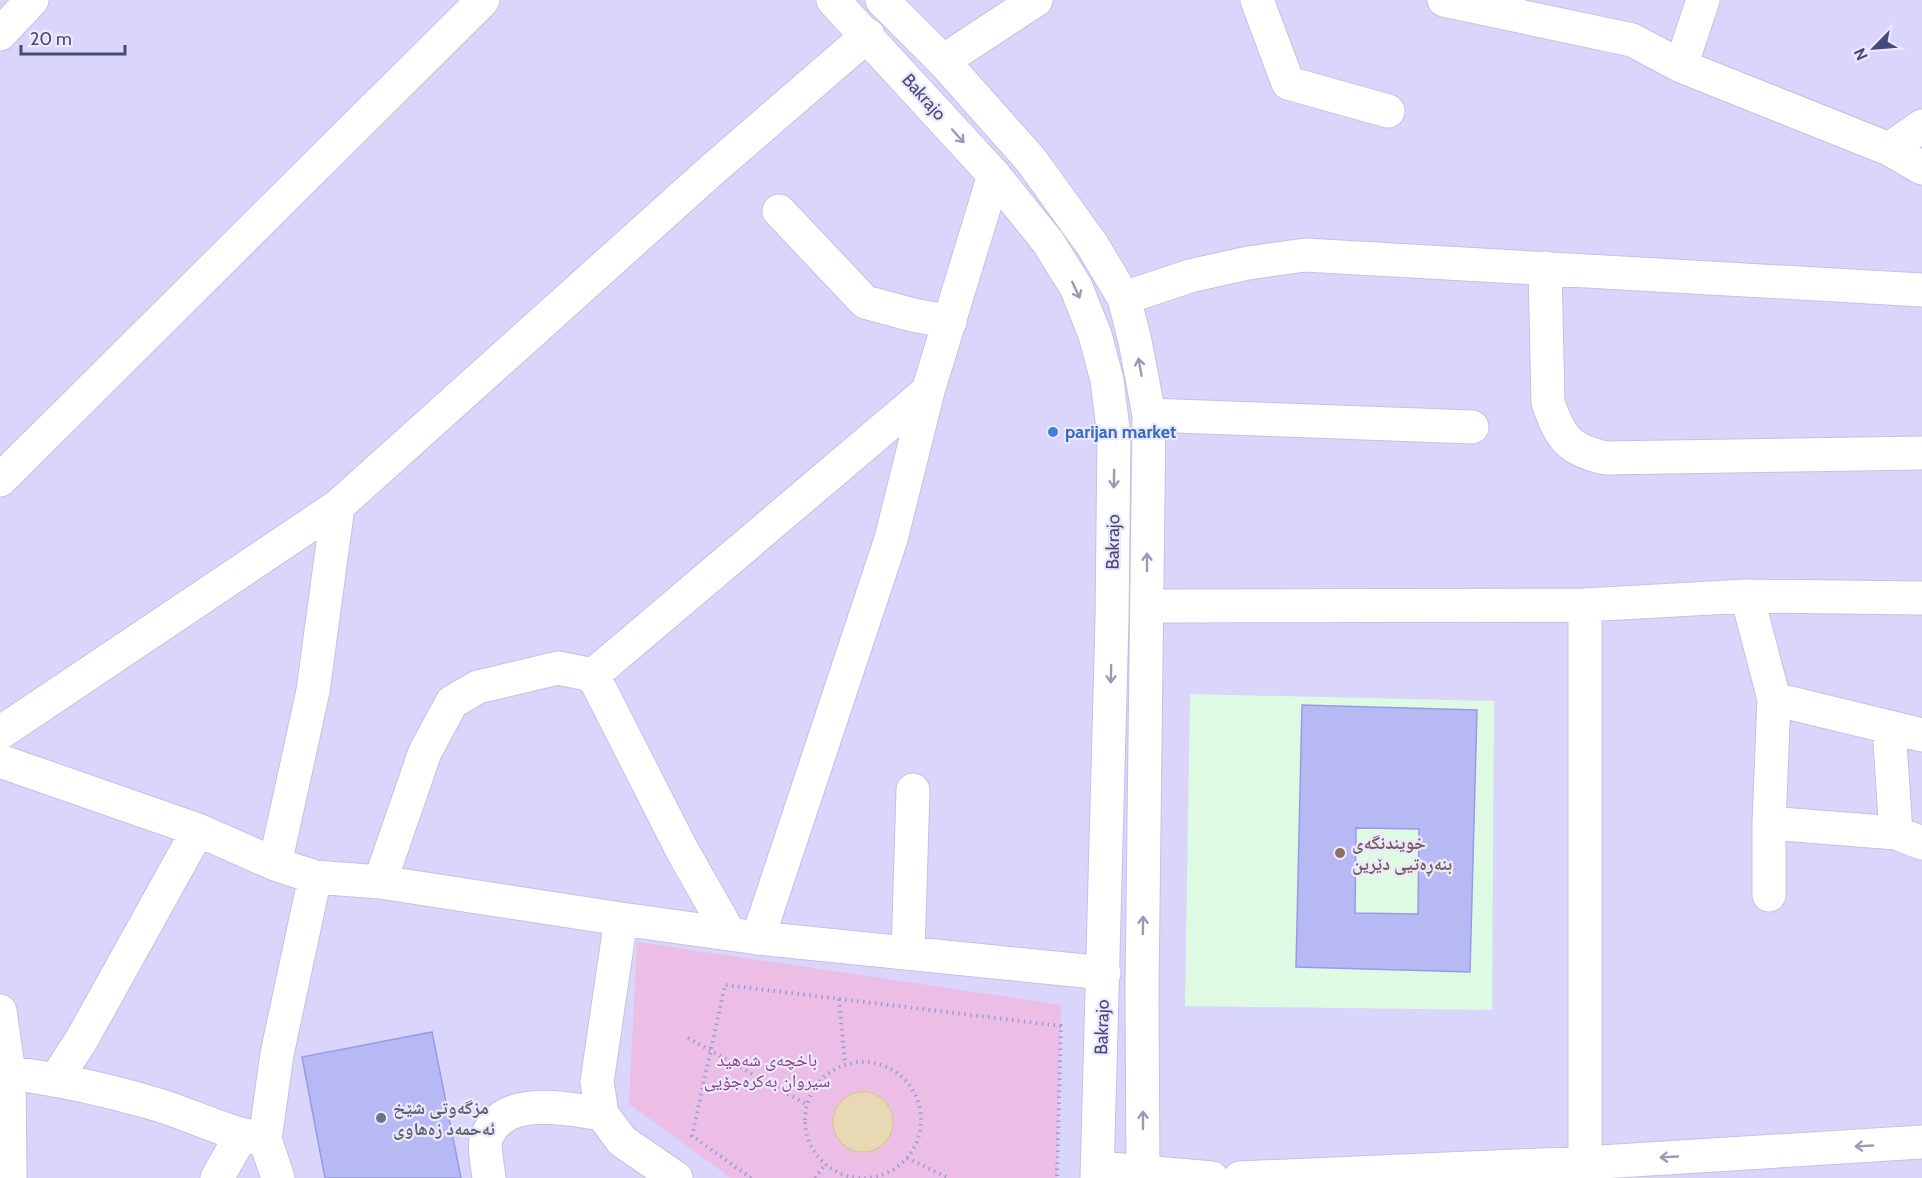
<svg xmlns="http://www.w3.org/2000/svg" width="1922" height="1178" font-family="Cabin,'Noto Naskh Arabic',sans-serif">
<rect width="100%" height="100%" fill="#e5e1fe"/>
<path fill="#d9d5fb" d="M 0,0 L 1922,0 L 1922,1178 L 0,1178 Z"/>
<path fill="#defae3" d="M 1190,694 L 1494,701 L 1492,1010 L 1185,1006 Z"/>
<path fill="#ecbee5" d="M 637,942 L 1061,1005 L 1057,1178 L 731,1178 L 629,1104 Z"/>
<path fill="#e8d9b4" stroke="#dac89a" stroke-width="1.5" d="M833 1122a30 30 0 1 1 60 0a30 30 0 1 1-60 0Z"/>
<path fill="#b7b9f5" stroke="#969be8" stroke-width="1.5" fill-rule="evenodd" d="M 1302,705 L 1477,710 L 1470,972 L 1296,967 ZM 1356,828 L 1419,829 L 1418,914 L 1355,913 Z
M 432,1032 L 461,1178 L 325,1178 L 302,1057 Z"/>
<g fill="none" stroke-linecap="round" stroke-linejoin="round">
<g stroke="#c3c1e7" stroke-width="35">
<path id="minor" d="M 1257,0 L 1288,83 L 1388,111
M 1444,0 L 1632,40 L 1681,66 L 1889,149 L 1922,168
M 0,34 L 32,0
M 943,61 L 1036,0
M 1681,66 L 1703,0
M 1889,149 L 1922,126
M 779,211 L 865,302 L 913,315 L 950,322
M 1545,268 L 1548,403 C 1561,438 1567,449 1605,458 L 1922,453
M 1124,298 L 1190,276 L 1248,263 L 1305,255 L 1922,290
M 1149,415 L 1472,427
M 0,480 L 483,0
M 1747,596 L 1774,699 L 1769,823 L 1769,895
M 1147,606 L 1585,605 L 1747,596 L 1922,598
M 593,675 L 928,391
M 593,675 L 682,850 L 729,933
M 1774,699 L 1922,735
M 1889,728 L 1896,833
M 0,733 L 338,506 L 713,169 L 868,35
M 0,761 L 198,830 L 275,864 L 315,877 L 380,882 L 621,919 L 758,938 L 1104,973
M 1769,823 L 1896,833 L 1922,843
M 275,864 L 313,691 L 338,506
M 380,882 L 425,752 L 452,702 L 478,687 L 558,668 L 593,675
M 621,919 L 597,1082 L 602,1114 L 622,1141 L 676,1178
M 758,938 L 891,539 L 928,391 L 994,175
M 908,953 L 913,790
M 0,1011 L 9,1073 L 10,1178
M 9,1073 C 59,1079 107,1090 155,1104 C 193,1115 226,1134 265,1139
M 56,1079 L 82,1039 L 198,830
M 1585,1163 L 1585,605
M 1098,1168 L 1212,1178
M 217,1178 L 241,1136
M 278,1178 L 265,1139 L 277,1054 L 315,877
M 489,1178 C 488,1168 483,1144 487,1136 C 505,1094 567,1109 602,1114
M 1240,1178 L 1585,1163 L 1922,1142"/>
</g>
<g stroke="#c3c1e7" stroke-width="35">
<path id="tertiary" d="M 833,0 L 994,175 L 1048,242 L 1076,287 L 1095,335 L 1107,380 L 1114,437 L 1112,619 L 1097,1178
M 882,0 L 943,61 L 1031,160 L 1093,246 L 1124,298 L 1135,341 L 1149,415 L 1142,989 L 1143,1178"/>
</g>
<path stroke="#9a9dd9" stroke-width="4" stroke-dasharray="1.5 4.5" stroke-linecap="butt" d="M 839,999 L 845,1064
M 688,1038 L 806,1104
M805 1120a58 58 0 1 1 116 0a58 58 0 1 1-116 0Z
M 907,1158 L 948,1178
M 751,1178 L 692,1136 L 725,985 L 1061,1026 L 1057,1178
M 815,1178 L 825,1165"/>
<use href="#minor" stroke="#fff" stroke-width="33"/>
<use href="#tertiary" stroke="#fff" stroke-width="33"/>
</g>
<defs><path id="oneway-shaft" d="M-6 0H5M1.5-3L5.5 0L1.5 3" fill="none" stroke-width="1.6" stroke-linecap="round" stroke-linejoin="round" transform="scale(1.5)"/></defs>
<g stroke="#999bb4">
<use href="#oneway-shaft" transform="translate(958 136) rotate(48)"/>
<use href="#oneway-shaft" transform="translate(1076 290) rotate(65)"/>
<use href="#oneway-shaft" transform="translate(1140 367) rotate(-100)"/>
<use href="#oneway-shaft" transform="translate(1114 479) rotate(91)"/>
<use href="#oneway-shaft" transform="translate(1147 562) rotate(-90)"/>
<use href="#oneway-shaft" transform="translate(1111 674) rotate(91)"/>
<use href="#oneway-shaft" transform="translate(1143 925) rotate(-89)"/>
<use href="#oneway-shaft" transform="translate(1143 1120) rotate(-90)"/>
<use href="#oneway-shaft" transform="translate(1864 1146) rotate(177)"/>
<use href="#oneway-shaft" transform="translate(1669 1157) rotate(177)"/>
</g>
<circle fill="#3f7fe0" stroke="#ece8ff" stroke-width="2" cx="1053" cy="432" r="6"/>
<circle fill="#8d6e63" stroke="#ece8ff" stroke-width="2" cx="1340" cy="853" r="6"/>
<circle fill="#6b7280" stroke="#ece8ff" stroke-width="2" cx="381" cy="1118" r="6"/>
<g text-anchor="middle" stroke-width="4.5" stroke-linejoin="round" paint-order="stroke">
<g font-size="18" fill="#464a76" stroke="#ece8ff">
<text transform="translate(924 97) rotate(48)" y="6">Bakrajo</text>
<text transform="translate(1113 542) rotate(-89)" y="6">Bakrajo</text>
<text transform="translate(1102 1027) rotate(-88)" y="6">Bakrajo</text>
</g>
<g font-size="18" font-weight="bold" fill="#366cbe" stroke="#ece8ff" text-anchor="start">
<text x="1065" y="438">parijan market</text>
</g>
<g font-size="18" font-weight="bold" fill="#785e54" stroke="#ece8ff" text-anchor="start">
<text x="1352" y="849">خویندنگەی<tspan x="1352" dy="21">بنەڕەتیی دێرین</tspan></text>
</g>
<g font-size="18" fill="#894276" stroke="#ece8ff">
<text x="767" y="1066">باخچەی شەهید<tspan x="767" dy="21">سیروان بەکرەجۆیی</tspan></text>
</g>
<g font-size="18" font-weight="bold" fill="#5b616d" stroke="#ece8ff" text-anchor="start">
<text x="393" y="1114">مزگەوتی شێخ<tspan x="393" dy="21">ئەحمەد زەهاوی</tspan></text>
</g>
</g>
<g transform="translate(1874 48) rotate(245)" stroke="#ece8ff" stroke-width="4.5" paint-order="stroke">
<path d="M0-4.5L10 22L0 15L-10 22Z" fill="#464a76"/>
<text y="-9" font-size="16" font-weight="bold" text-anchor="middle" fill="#464a76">N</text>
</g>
<path d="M21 45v9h104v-9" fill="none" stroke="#464a76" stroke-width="3"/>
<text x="30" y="45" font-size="18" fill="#464a76" stroke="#ece8ff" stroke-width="4.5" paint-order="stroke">20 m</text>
</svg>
